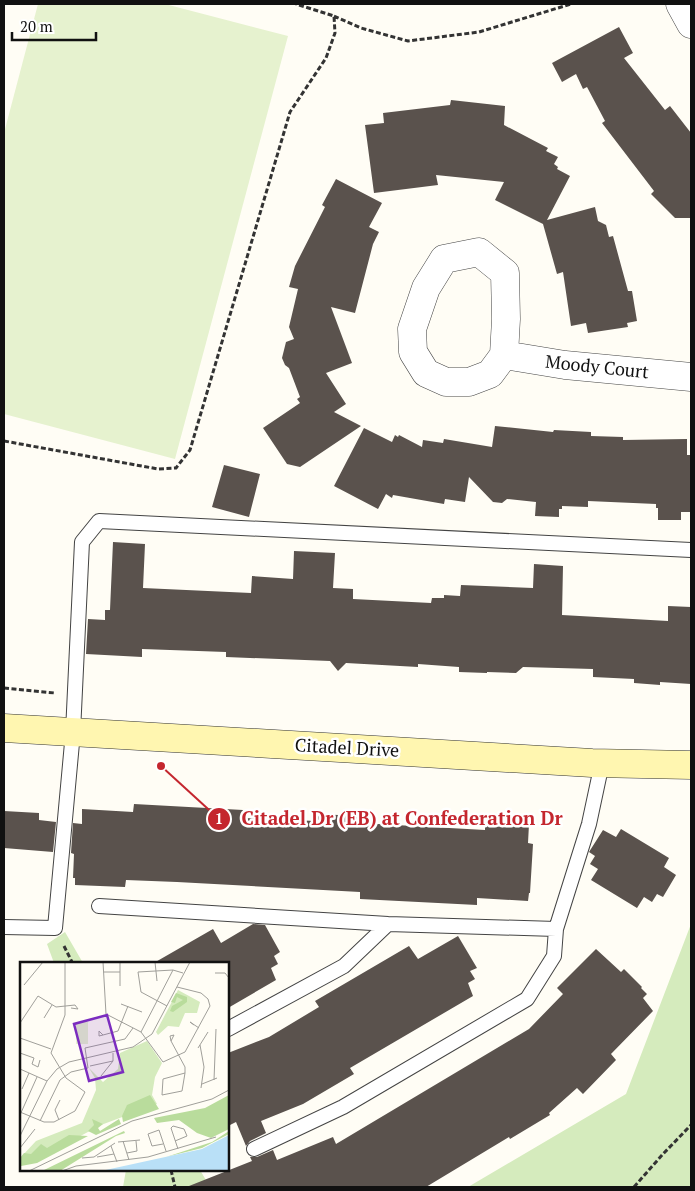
<svg xmlns="http://www.w3.org/2000/svg" width="695" height="1191" font-family="'PT Serif',serif">
<rect width="100%" height="100%" fill="#fffdf5"/>
<path fill="#d5ebbd" d="M 691,924 L 691,1187 L 468,1187 L 626,1094 Z
M 65,932 L 83,963 L 54,963 L 47,944 Z
M 126,1170 L 200,1170 L 210,1187 L 123,1187 Z"/>
<path fill="#e6f2cf" d="M 38,4 L 165,4 L 288,36 L 175,459 L 4,414 L 4,133 Z"/>
<path fill="#5a524d" d="M 619,27 L 633,53 L 624,58 L 665,110 L 670,106 L 691,133 L 691,218 L 675,218 L 651,194 L 654,191 L 602,123 L 605,121 L 587,87 L 583,89 L 576,74 L 562,82 L 552,63 Z
M 451,100 L 505,106 L 504,125 L 548,148 L 546,151 L 558,157 L 554,164 L 558,167 L 557,169 L 570,176 L 547,220 L 595,207 L 598,221 L 606,225 L 609,237 L 613,236 L 628,291 L 632,291 L 637,321 L 627,323 L 628,327 L 588,333 L 586,323 L 571,326 L 563,272 L 557,274 L 543,224 L 495,200 L 504,182 L 436,175 L 438,185 L 374,193 L 365,125 L 384,123 L 383,113 L 450,105 Z
M 336,179 L 382,203 L 369,227 L 379,232 L 373,244 L 355,313 L 331,307 L 352,363 L 326,373 L 346,404 L 334,412 L 361,426 L 300,467 L 287,464 L 263,428 L 300,403 L 297,399 L 300,397 L 289,368 L 285,365 L 282,358 L 286,342 L 294,339 L 289,327 L 298,289 L 289,287 L 295,266 L 325,207 L 322,205 Z
M 495,426 L 553,432 L 554,430 L 591,432 L 591,436 L 623,437 L 623,440 L 687,439 L 687,455 L 691,455 L 691,512 L 681,512 L 681,520 L 658,520 L 658,508 L 656,508 L 656,504 L 588,501 L 588,507 L 562,506 L 562,509 L 559,509 L 559,517 L 535,516 L 536,502 L 507,499 L 502,503 L 493,502 L 469,477 L 465,502 L 445,499 L 444,504 L 393,495 L 392,498 L 386,494 L 378,509 L 334,486 L 364,428 L 392,442 L 395,435 L 398,437 L 399,435 L 422,447 L 423,440 L 443,443 L 444,439 L 492,447 Z
M 224,465 L 260,474 L 249,517 L 212,507 Z
M 113,542 L 145,544 L 143,588 L 251,593 L 252,576 L 293,579 L 294,551 L 335,553 L 333,588 L 353,589 L 353,599 L 431,603 L 432,598 L 444,598 L 444,595 L 460,596 L 461,585 L 533,588 L 534,564 L 563,566 L 562,615 L 668,621 L 668,606 L 691,607 L 691,684 L 660,682 L 660,685 L 634,683 L 634,679 L 593,677 L 593,669 L 523,667 L 516,673 L 487,672 L 487,673 L 459,672 L 459,667 L 418,664 L 418,667 L 346,663 L 338,671 L 330,661 L 226,657 L 226,652 L 142,649 L 142,657 L 86,654 L 88,619 L 105,620 L 105,610 L 110,610 Z
M 134,804 L 243,810 L 243,818 L 316,821 L 317,814 L 360,816 L 360,823 L 485,830 L 485,822 L 529,824 L 528,843 L 533,844 L 530,893 L 529,893 L 528,901 L 477,898 L 477,905 L 360,899 L 360,892 L 177,882 L 126,880 L 125,887 L 75,885 L 75,878 L 73,878 L 74,854 L 71,853 L 73,823 L 82,824 L 82,809 L 133,812 Z
M 4,811 L 39,813 L 39,820 L 56,822 L 53,852 L 4,848 Z
M 621,829 L 669,858 L 664,867 L 676,875 L 663,897 L 657,894 L 652,902 L 644,897 L 637,908 L 591,880 L 598,869 L 590,864 L 595,856 L 589,852 L 603,830 L 616,837 Z
M 253,924 L 265,925 L 280,952 L 274,956 L 278,964 L 271,968 L 276,980 L 228,1008 L 228,964 L 152,964 L 213,929 L 221,943 Z
M 458,936 L 477,968 L 470,971 L 475,979 L 468,983 L 473,996 L 350,1068 L 354,1074 L 303,1104 L 261,1121 L 266,1133 L 250,1141 L 246,1146 L 236,1122 L 228,1126 L 228,1053 L 269,1037 L 319,1007 L 315,1001 L 409,946 L 418,959 Z
M 596,949 L 621,972 L 624,969 L 642,987 L 641,988 L 647,994 L 643,998 L 653,1011 L 611,1054 L 616,1060 L 583,1094 L 577,1088 L 549,1113 L 550,1115 L 510,1139 L 509,1137 L 426,1187 L 190,1187 L 189,1186 L 252,1161 L 250,1157 L 257,1157 L 273,1150 L 277,1160 L 333,1137 L 336,1144 L 529,1029 L 563,994 L 557,988 Z"/>
<g fill="none" stroke-linecap="round" stroke-linejoin="round">
<g stroke="#444" stroke-width="16">
<path id="lane" d="M 99,906 L 388,924 L 556,929 L 589,824 L 602,763
M 4,927 L 55,928 L 73,732 L 82,542 L 99,521 L 691,550
M 228,1029 L 344,966 L 388,924
M 254,1149 L 343,1107 L 527,999 L 554,956 L 556,929"/>
</g>
<g stroke="#444" stroke-width="29">
<path id="street" d="M 680,4 L 691,24
M 479,252 L 505,273 L 506,319 L 504,355 L 490,374 L 469,382 L 446,382 L 426,373 L 413,352 L 412,329 L 426,288 L 444,259 Z
M 504,355 L 565,365 L 691,377"/>
</g>
<g stroke="#333" stroke-width="29">
<path id="secondary" d="M 4,728 L 592,763 L 691,765"/>
</g>
<path stroke="#333" stroke-width="3" stroke-dasharray="5 2.5" stroke-linecap="butt" d="M 334,16 L 361,28 L 408,41 L 479,32 L 571,4
M 4,441 L 158,469 L 176,468 L 190,450 L 290,112 L 326,58 L 335,33 L 334,16 L 296,4
M 4,688 L 55,693
M 64,946 L 73,964
M 171,1170 L 175,1187
M 634,1187 L 663,1154 L 691,1125"/>
<use href="#lane" stroke="#fff" stroke-width="14"/>
<use href="#street" stroke="#fff" stroke-width="28"/>
<use href="#secondary" stroke="#fff6b0" stroke-width="28"/>
</g>
<g text-anchor="middle" stroke-width="5" stroke-linejoin="round" paint-order="stroke">
<g font-size="18" fill="#111" stroke="#fff">
<text transform="translate(597 367) rotate(6)" y="6">Moody Court</text>
<text transform="translate(347 748) rotate(3)" y="6">Citadel Drive</text>
</g>
</g>
<g transform="translate(20 962)">
<rect width="209" height="209" fill="#fffdf5"/>
<path d="M 158,28 L 180,40 L 177,51 L 165,51 L 159,65 L 148,64 L 138,73 L 136,70 ZM 127,79 L 142,101 L 135,115 L 132,133 L 137,142 L 81,163 L 8,202 L 3,193 L 16,179 L 62,161 L 76,128 L 75,116 L 69,106 L 83,120 L 98,107 L 100,91 Z" fill="#d5ebbd"/>
<path d="M 156,31 L 167,35 L 167,40 L 153,50 L 150,49 L 152,44 L 163,38 L 157,35 L 155,41 L 151,40 ZM 130,133 L 139,147 L 103,160 L 102,154 L 107,143 ZM 209,133 L 209,167 L 191,176 L 177,171 L 159,158 L 137,161 L 134,156 L 185,146 ZM 72,157 L 83,162 L 78,166 L 80,169 L 99,157 L 101,162 L 76,173 L 68,169 L 74,163 ZM 104,169 L 105,171 L 96,174 L 40,209 L 22,209 ZM 209,169 L 209,172 L 182,186 L 146,195 L 192,180 ZM 49,173 L 68,174 L 17,201 L 1,204 L 0,196 L 4,191 L 11,192 L 21,182 L 27,186 Z" fill="#b9dc9c"/>
<path d="M 56,60 L 68,60 L 68,82 L 56,82 Z" fill="#e6f2cf"/>
<path d="M 209,173 L 209,209 L 81,209 L 182,187 Z" fill="#b9e0f7"/>
<path fill="none" stroke="#a09f9a" stroke-width="1" d="M 83,0 L 86,52 L 121,70 L 143,100 L 165,90 L 190,44 L 188,37 L 181,31 L 157,25M 135,0 L 137,19M 83,10 L 100,10M 195,11 L 205,11 L 209,16M 4,23 L 23,0M 100,24 L 100,0M 101,42 L 122,50M 147,44 L 121,30 L 118,10 L 153,8 L 163,11M 24,56 L 32,43M 0,61 L 18,34 L 36,45 L 55,43 L 58,47 L 51,46M 174,63 L 170,60 L 179,66M 121,70 L 153,8M 83,73 L 79,74 L 79,69 L 83,73 L 98,69 L 108,44M 0,76 L 31,87M 151,79 L 150,74 L 154,73 L 151,79 L 165,105 L 165,111 L 162,129 L 142,133 L 143,117 L 165,111M 180,83 L 184,105 L 181,126M 178,86 L 188,70M 0,91 L 14,96 L 12,102 L 18,105 L 20,98M 70,104 L 93,99 L 93,91M 0,107 L 27,119M 81,114 L 93,99M 194,118 L 196,67M 182,122 L 197,116M 2,127 L 9,111M 0,150 L 24,160 L 34,160 L 55,149 L 65,130 L 46,116 L 31,91 L 45,53 L 45,0M 0,153 L 17,115M 39,158 L 35,148 L 40,138M 20,159 L 40,118 L 51,110 L 68,106 L 65,86 L 105,77 L 113,66M 0,174 L 27,119 L 37,107 L 49,100 L 113,85 L 132,72 L 170,0M 103,179 L 109,198M 155,179 L 167,174 L 164,167 L 153,164 L 151,166 L 158,187M 98,180 L 120,178M 143,182 L 132,184 L 128,172 L 139,168 L 146,189M 91,184 L 97,200M 0,186 L 15,167M 107,191 L 117,189 L 116,179M 77,195 L 94,192M 62,196 L 74,195 L 95,181M 9,209 L 112,159 L 192,137 L 209,128M 42,209 L 56,204 L 128,195 L 196,175"/>
<path fill="#7b2cbf" fill-opacity="0.15" stroke="#7b2cbf" stroke-width="2.5" d="M 87,53 L 103,110 L 69,119 L 54,62 Z"/>
<rect width="209" height="209" fill="none" stroke="#111" stroke-width="2.5"/>
</g>
<path fill="none" stroke="#c4262e" stroke-width="2" d="M161 766L219 819"/>
<g fill="#c4262e" stroke="#fff" stroke-width="2">
<circle cx="161" cy="766" r="5"/>
<circle cx="219" cy="819" r="12"/>
</g>
<g font-size="15" text-anchor="middle" font-weight="bold" fill="#fff">
<text x="219" y="824">1</text>
</g>
<g font-size="19" text-anchor="middle" font-weight="bold" fill="#c4262e" stroke="#fff" stroke-width="5" stroke-linejoin="round" paint-order="stroke">
<text x="402" y="825">Citadel Dr (EB) at Confederation Dr</text>
</g>
<rect width="695" height="1191" fill="none" stroke="#111111" stroke-width="10"/>
<path d="M12 32v8h84v-8" fill="none" stroke="#111111" stroke-width="2.5"/>
<text x="20" y="32" font-size="15" fill="#111111" stroke="#ffffff" stroke-width="4" paint-order="stroke">20 m</text>
</svg>
